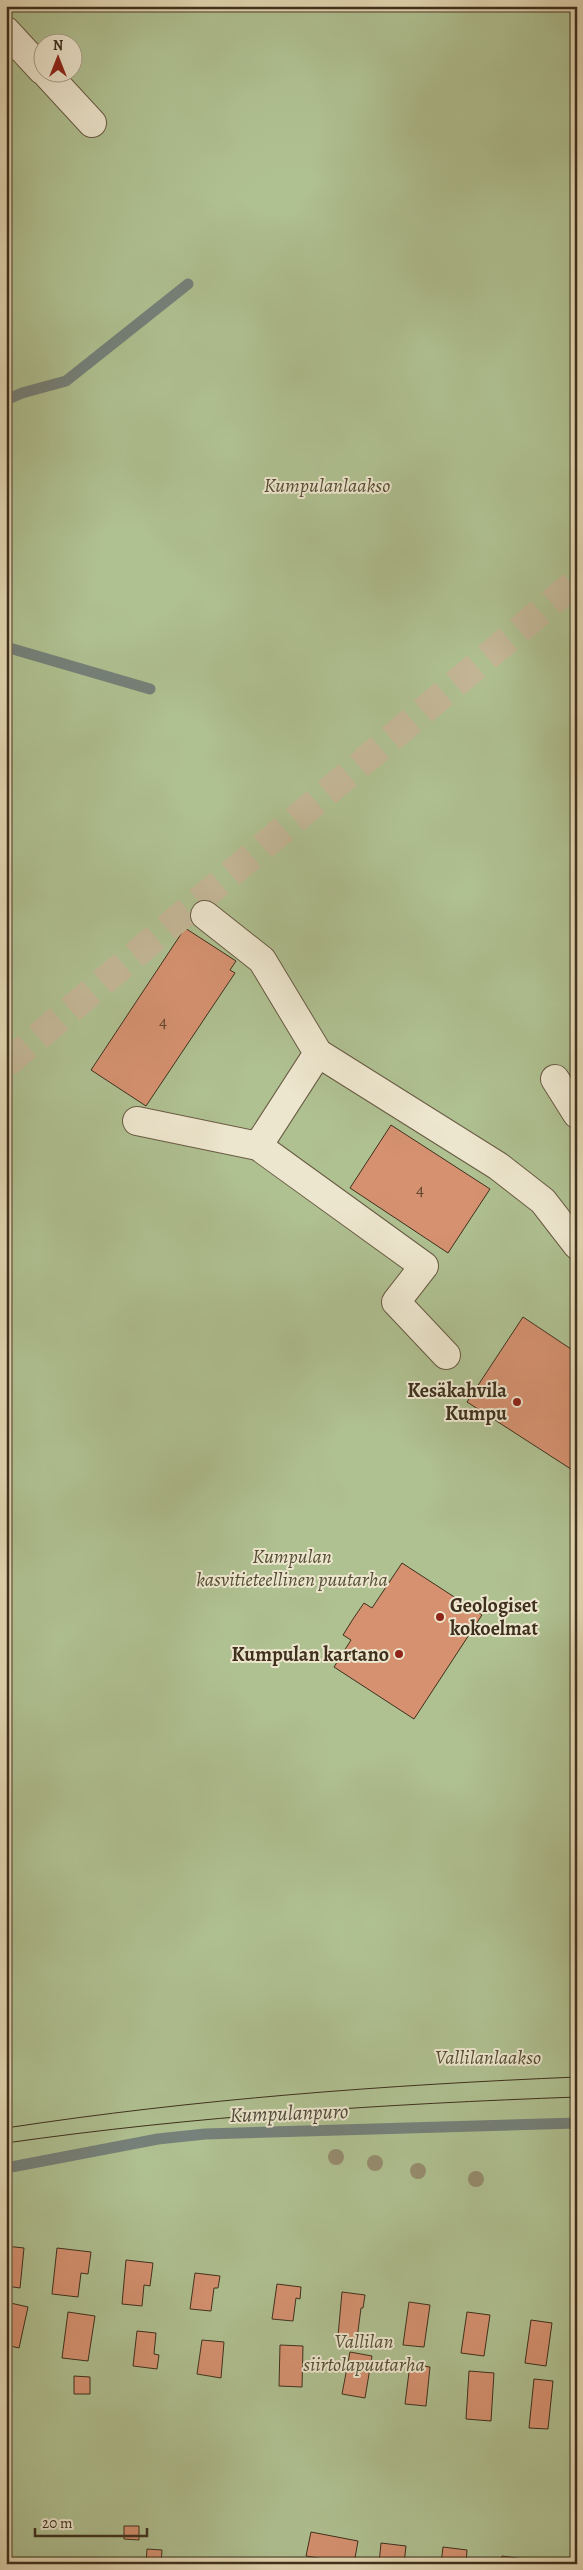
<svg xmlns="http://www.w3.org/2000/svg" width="583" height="2570" font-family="Alegreya,serif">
<rect width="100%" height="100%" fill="#e4d8b4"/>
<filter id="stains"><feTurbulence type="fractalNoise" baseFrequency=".004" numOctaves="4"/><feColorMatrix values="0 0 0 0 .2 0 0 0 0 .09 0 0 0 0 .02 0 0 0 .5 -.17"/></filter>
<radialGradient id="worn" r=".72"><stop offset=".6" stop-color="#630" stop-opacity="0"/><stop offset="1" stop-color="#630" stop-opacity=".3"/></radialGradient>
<path fill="#afc091" stroke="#767857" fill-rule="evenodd" d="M 13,6 L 577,6 L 577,2564 L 6,2564 L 6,11 ZM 42,42 L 72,42 L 72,72 L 42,72 Z"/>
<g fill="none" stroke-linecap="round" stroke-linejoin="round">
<path stroke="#75817a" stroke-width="11" d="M 6,400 L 22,393 L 66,381 L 188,284
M 6,647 L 150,689
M 6,2168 L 158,2139 L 205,2134 L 577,2123"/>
</g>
<path fill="#d59170" stroke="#3e301d" d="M 185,928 L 236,961 L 230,970 L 235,973 L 146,1106 L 91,1070 Z
M 391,1125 L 490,1189 L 448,1253 L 350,1188 Z
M 523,1317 L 577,1353 L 577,1473 L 467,1402 Z
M 402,1563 L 482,1615 L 414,1719 L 334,1667 L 351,1640 L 343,1635 L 353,1619 L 364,1603 L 372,1608 Z
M 6,2246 L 24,2248 L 20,2288 L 6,2286 Z
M 57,2248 L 91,2252 L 88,2274 L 81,2273 L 78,2297 L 52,2294 Z
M 126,2260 L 153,2263 L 150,2286 L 144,2285 L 142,2306 L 122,2304 Z
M 195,2273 L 220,2276 L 218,2288 L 214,2288 L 211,2311 L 190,2309 Z
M 277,2284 L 301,2287 L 300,2299 L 296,2298 L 293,2321 L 272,2319 Z
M 342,2292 L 365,2295 L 363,2308 L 361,2308 L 357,2339 L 338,2336 Z
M 6,2302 L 28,2307 L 19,2348 L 6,2345 Z
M 409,2302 L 430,2305 L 424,2347 L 403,2345 Z
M 68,2312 L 95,2316 L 88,2361 L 62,2358 Z
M 467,2312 L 490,2315 L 484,2356 L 461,2353 Z
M 531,2320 L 552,2323 L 546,2366 L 525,2363 Z
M 137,2331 L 156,2333 L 154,2354 L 159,2355 L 157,2369 L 133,2366 Z
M 202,2340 L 224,2342 L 221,2378 L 197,2374 Z
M 280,2345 L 303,2346 L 302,2387 L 279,2386 Z
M 350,2352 L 372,2356 L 365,2398 L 342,2394 Z
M 410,2364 L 430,2367 L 426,2406 L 405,2404 Z
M 469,2371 L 494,2373 L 491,2421 L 466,2419 Z
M 74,2376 L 90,2377 L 90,2394 L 74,2394 Z
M 534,2379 L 553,2381 L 548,2429 L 529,2428 Z
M 124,2526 L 139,2526 L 139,2540 L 124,2539 Z
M 311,2532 L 358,2541 L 354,2564 L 306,2556 Z
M 381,2543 L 406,2546 L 404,2564 L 379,2564 Z
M 443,2547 L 467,2550 L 466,2564 L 441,2564 Z
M 147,2549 L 162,2550 L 161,2564 L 146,2564 Z
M 502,2556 L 532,2560 L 532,2564 L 501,2564 Z"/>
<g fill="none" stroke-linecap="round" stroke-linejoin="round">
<path stroke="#c3b696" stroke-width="28" stroke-dasharray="28 14" stroke-linecap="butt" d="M 6,1064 L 577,581"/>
<g stroke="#685a43" stroke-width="30">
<path id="minor" d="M 6,31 L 42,70
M 45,72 L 92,123
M 205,915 L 262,960 L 318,1053 L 498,1166 L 543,1201 L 577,1245
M 555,1079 L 577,1114
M 137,1121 L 258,1146 L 424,1266 L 396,1302 L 446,1355
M 258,1146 L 318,1053"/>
</g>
<use href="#minor" stroke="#ede6ce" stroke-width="28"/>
<path stroke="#3e301d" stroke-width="1" d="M 6,2128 C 196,2099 386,2085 577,2077
M 6,2143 C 196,2116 385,2104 577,2097"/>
</g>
<g fill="#958c6e">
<circle cx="336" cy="2157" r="8"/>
<circle cx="375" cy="2163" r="8"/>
<circle cx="418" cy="2171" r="8"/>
<circle cx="476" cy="2179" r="8"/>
</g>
<g fill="#8f2418" stroke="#ede6ce" stroke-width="2">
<circle cx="517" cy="1402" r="5"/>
<circle cx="440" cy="1617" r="5"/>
<circle cx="399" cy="1654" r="5"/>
</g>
<g text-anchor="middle" stroke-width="4" stroke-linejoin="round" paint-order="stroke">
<g font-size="18" fill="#644832">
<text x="163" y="1027">4</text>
<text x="420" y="1195">4</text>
</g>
<g font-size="20" font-style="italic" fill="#554d34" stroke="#ede6ce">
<text x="327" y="492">Kumpulanlaakso</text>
<text x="292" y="1563">Kumpulan<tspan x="292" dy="23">kasvitieteellinen puutarha</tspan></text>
<text x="488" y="2064">Vallilanlaakso</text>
<text x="364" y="2348">Vallilan<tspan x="364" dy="23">siirtolapuutarha</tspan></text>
</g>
<g font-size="20" font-weight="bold" fill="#3e301d" stroke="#ede6ce" text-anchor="end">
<text x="507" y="1397">Kesäkahvila<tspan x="507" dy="23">Kumpu</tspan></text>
<text x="450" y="1612" text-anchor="start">Geologiset<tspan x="450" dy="23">kokoelmat</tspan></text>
<text x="389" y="1661">Kumpulan kartano</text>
</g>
<g font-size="21" font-style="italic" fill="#504b3c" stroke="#ede6ce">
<text transform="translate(289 2113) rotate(-2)" y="7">Kumpulanpuro</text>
</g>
</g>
<rect width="583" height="2570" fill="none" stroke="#e4d8b4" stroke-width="25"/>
<rect x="8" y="8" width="568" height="2555" fill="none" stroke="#3e301d" stroke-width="2.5"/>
<rect x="12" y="12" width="558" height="2545" fill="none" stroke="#3e301d"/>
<g transform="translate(58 58)"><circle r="24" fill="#ede6ce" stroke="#a79d87"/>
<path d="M0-4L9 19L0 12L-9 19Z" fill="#8f2418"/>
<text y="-8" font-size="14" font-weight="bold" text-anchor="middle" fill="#3e301d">N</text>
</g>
<path d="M35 2528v8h112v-8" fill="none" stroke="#3e301d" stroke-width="2.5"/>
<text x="42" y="2528" font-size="15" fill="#3e301d" stroke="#ede6ce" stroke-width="4" paint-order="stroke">20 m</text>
<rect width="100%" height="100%" filter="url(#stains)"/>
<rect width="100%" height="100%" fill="url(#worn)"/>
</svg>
